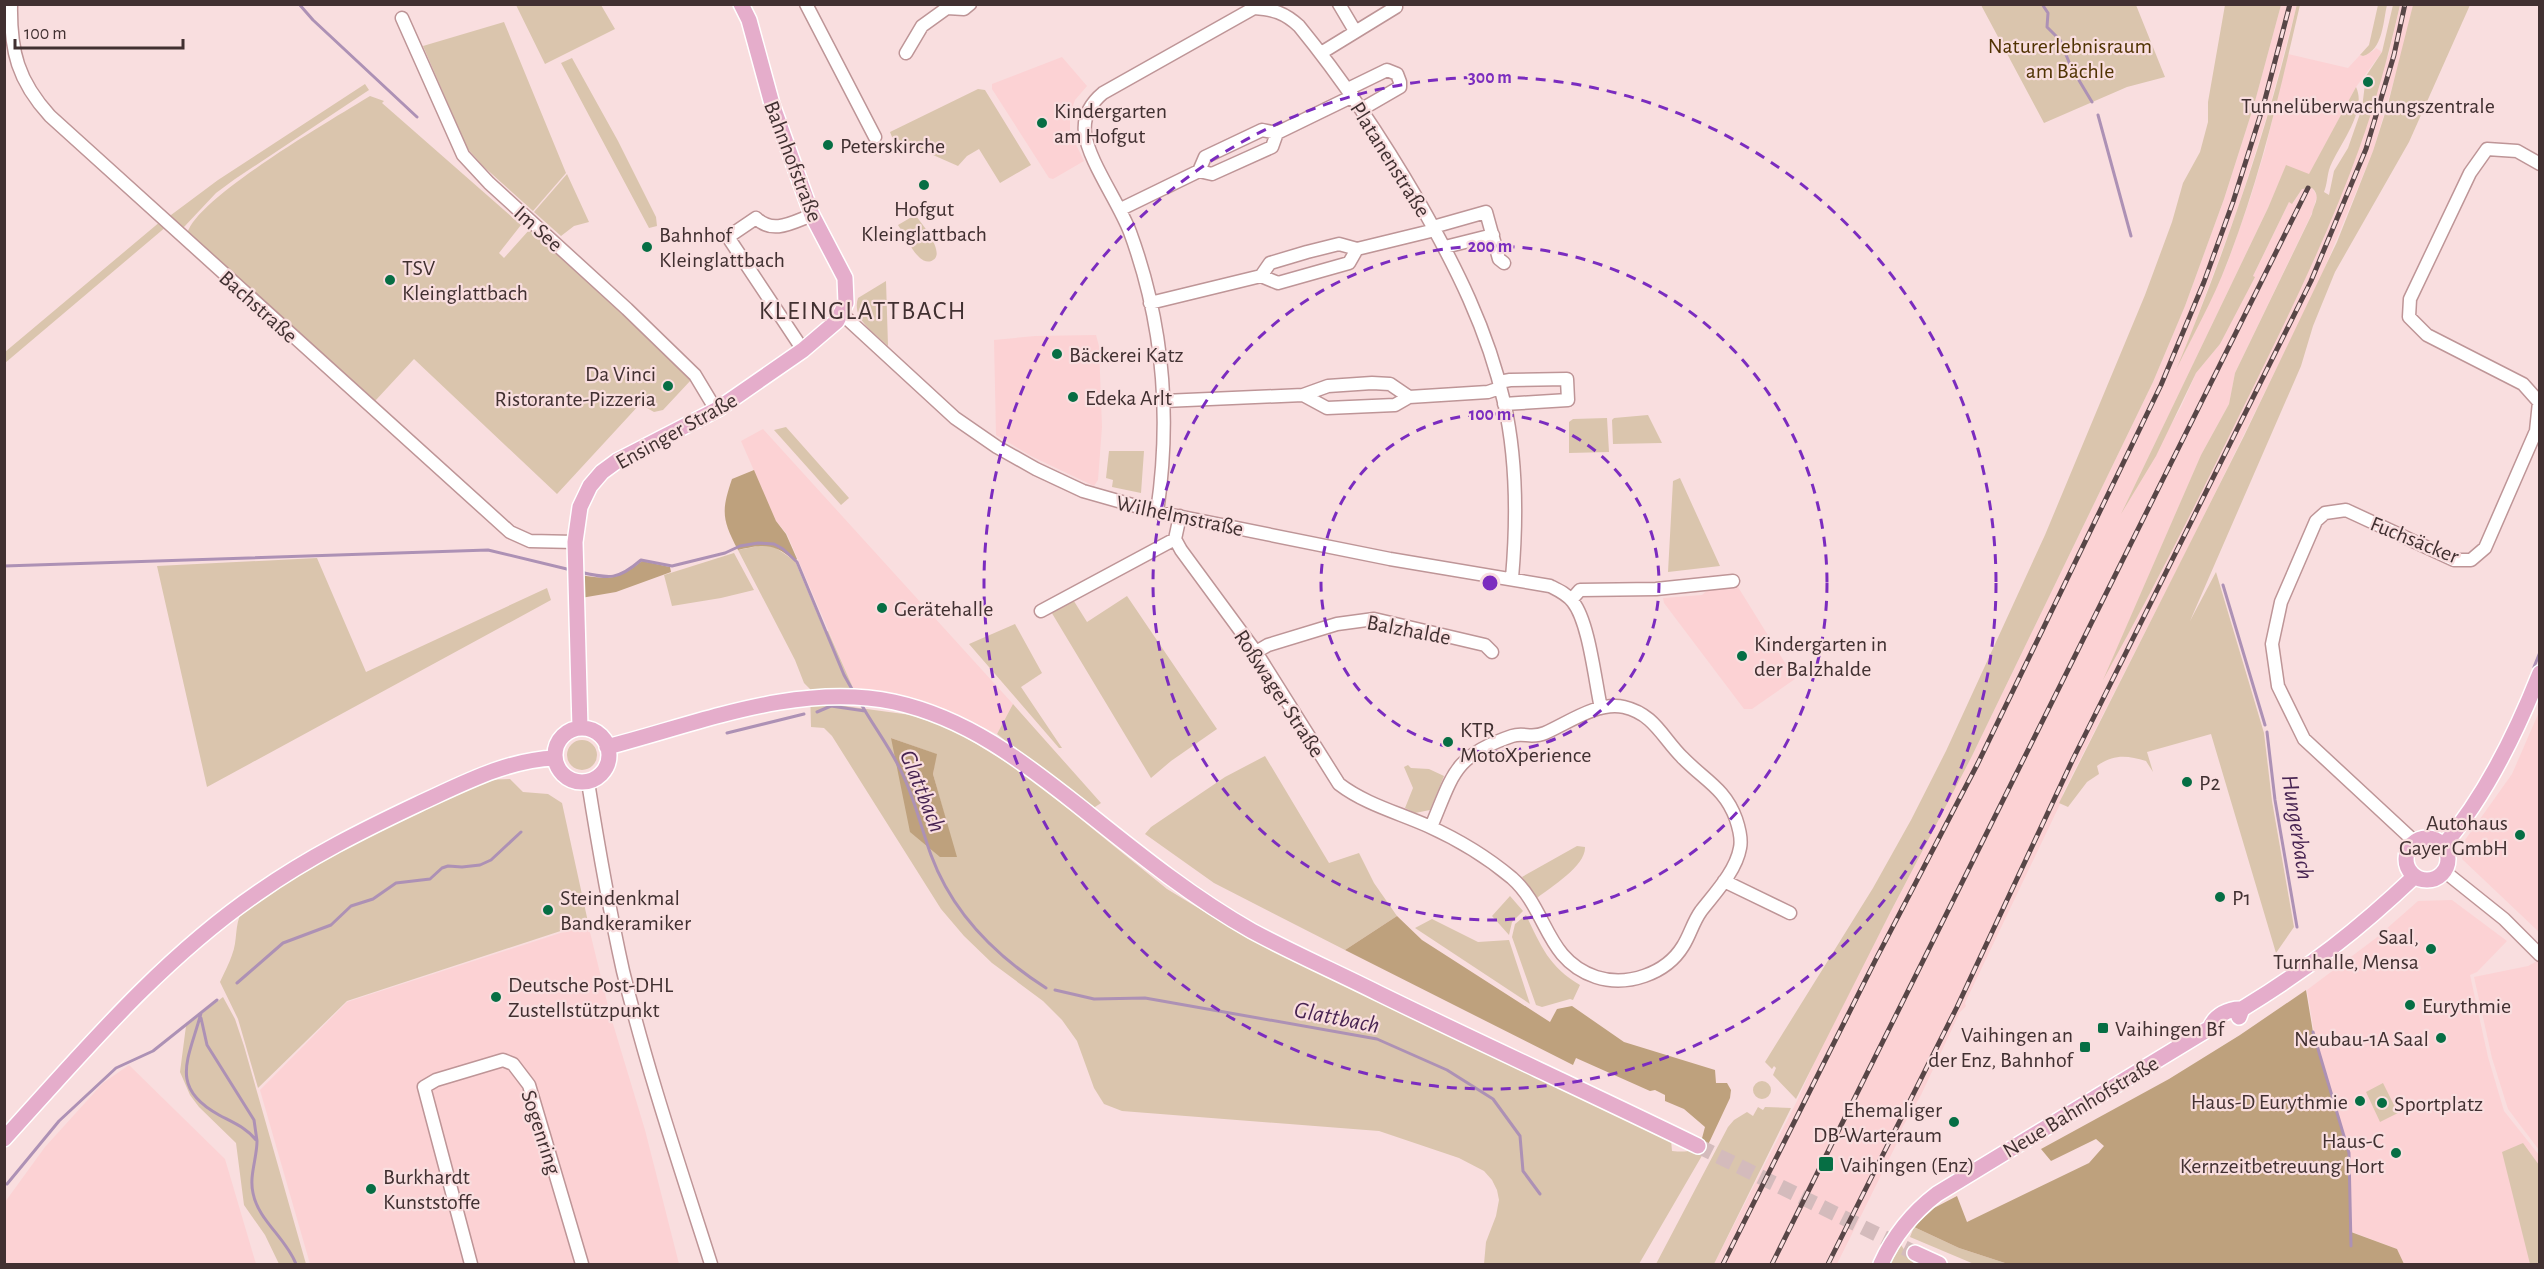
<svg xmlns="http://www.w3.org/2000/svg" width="2544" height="1269" font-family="'Alegreya Sans',sans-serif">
<rect width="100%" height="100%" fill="#f9dedf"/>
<path fill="#fcd2d4" d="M 2281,5 L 2297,5 L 2269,109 L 2239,205 L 2182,358 L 2227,264 L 2250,199 L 2265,150 L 2288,54 L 2348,68 L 2360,55 L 2363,56 L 2373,51 L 2376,48 L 2382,52 L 2356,87 L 2309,175 L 2286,166 L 2268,208 L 2123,510 L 2181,407 L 2196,373 L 2220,344 L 2289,202 L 2293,203 L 2302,189 L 2312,188 L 2317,196 L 2312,213 L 2235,373 L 2229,404 L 2201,455 L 2110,665 L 2155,584 L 2305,279 L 2389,53 L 2400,5 L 2413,5 L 2401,57 L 2373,151 L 2318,284 L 2191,542 L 2063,793 L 2062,800 L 1965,1003 L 1966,1006 L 1960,1012 L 1921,1095 L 1902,1128 L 1899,1139 L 1837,1264 L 1714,1264 L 1797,1101 L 1827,1034 L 1971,758 L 2153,382 L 2185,306 L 2224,199 L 2254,105 Z
M 1062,57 L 1087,86 L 1075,100 L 1070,114 L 1070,132 L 1084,161 L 1053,179 L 1049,178 L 992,89 L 992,84 Z
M 1096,335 L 1099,346 L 1102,427 L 1098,480 L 1094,486 L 1031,456 L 996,435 L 994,340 L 1035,336 Z
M 763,429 L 1013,704 L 997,734 L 951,712 L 884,694 L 854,690 L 787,534 L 776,521 L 741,441 Z
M 1738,587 L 1795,679 L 1752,709 L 1744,709 L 1664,603 L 1663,598 L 1702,595 L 1710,588 Z
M 2539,712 L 2539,932 L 2462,859 L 2465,840 L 2512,774 Z
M 2452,900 L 2507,941 L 2477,972 L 2470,975 L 2488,1057 L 2504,1111 L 2539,1155 L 2539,1264 L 2404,1264 L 2397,1249 L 2352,1232 L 2350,1153 L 2314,1032 L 2307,990 L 2376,938 L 2418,901 Z
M 588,924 L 610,1014 L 645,1130 L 679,1264 L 310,1264 L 260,1090 L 347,1002 Z
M 2539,960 L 2539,1150 L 2508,1109 L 2492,1058 L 2474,977 L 2528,966 Z
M 129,1065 L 225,1159 L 256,1264 L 5,1264 L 5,1202 L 45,1147 L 103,1083 Z"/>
<path fill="#dac5ad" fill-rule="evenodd" d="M 2297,4 L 2300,5 C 2280,91 2260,179 2227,263 C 2213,300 2193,335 2176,370 C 2225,252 2268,130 2297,4 Z
M 516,5 L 601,5 L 615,29 L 545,64 Z
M 1981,5 L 2136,5 L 2165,77 L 2127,87 L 2044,123 Z
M 2225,5 L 2281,5 L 2254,105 L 2224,199 L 2185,306 L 2153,382 L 1971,758 L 1891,911 L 1796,1099 L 1773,1075 L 1776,1068 L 1774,1066 L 1772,1069 L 1765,1062 L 1873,888 L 1911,820 L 1946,751 L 2045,535 L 2145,295 L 2172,222 L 2183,183 L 2200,152 L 2208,122 L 2208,102 Z
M 2378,5 L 2387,5 C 2383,22 2383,50 2363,56 L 2360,55 L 2369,45 Z
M 2393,5 L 2400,5 C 2389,53 2376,102 2359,149 C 2326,241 2282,329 2238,418 C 2195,506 2151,594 2103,680 L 2201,455 L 2229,404 L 2235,373 L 2312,214 C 2313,205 2322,197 2312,188 L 2302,189 L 2292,204 L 2289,202 L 2253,276 L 2255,277 L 2220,344 L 2196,373 L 2156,456 L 2121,514 L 2268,208 L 2286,165 L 2309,174 L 2356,87 C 2368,112 2337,147 2329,170 C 2327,177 2327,185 2324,192 L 2329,195 L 2334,171 L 2348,148 L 2362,108 L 2366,76 L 2382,52 Z
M 2413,5 L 2470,5 L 2409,142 L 2335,272 L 2313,326 L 2301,366 L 2190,621 L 2216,572 L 2264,733 L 2272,801 L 2294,927 L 2276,953 L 2211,734 L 2147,752 L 2153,772 L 2146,761 C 2127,755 2113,754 2097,766 L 2099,774 L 2087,782 L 2068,807 L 2059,803 L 2244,436 L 2337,242 L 2373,151 L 2388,104 Z
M 504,22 L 566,173 L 533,211 L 483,166 L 467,148 L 423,46 Z
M 572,58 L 618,141 L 656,217 L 657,226 L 649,228 L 561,63 Z
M 365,84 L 369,90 L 235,179 L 216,193 L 184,227 L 181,228 L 167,218 L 218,180 Z
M 978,89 L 985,90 L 1031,165 L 1000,183 L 979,149 L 967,156 L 958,166 L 892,137 L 890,132 Z
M 370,96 L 384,101 L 382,103 L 521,225 L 499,253 L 504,258 L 530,229 L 653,341 L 691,380 L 663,410 L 654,412 L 640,404 L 557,494 L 414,359 L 375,401 L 364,390 L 359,392 L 187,236 C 188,202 338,116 370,96 Z
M 567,174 L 589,222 L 574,226 L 561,236 L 534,212 Z
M 915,215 C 921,222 946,253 933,260 C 929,263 923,261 920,258 C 911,250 905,235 898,225 Z
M 161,221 L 167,226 L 5,363 L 5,352 Z
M 886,281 L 888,346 C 875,333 851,319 858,298 Z
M 1648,415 L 1662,443 L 1613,444 L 1612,420 L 1614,418 Z
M 1607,418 L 1609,452 L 1569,453 L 1569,422 L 1573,419 Z
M 786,427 L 849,498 L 841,505 L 774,430 Z
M 1109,451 L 1144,451 L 1141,493 L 1112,487 L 1113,480 L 1106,478 Z
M 1680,478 L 1720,566 L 1668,572 L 1673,481 Z
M 758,546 L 773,546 L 795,561 L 825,632 L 828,631 L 854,690 L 835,688 L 837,705 L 911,715 L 952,729 L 1025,774 L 1167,889 L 1244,936 L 1671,1140 L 1672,1151 C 1685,1152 1692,1153 1701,1142 L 1707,1147 L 1639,1264 L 1484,1264 L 1486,1242 L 1496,1216 L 1499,1200 L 1497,1190 L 1492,1180 L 1484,1171 L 1459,1158 L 1379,1131 L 1122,1111 L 1104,1104 L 1094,1088 L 1077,1041 L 1062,1020 L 1043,1001 L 992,963 L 964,936 L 941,909 L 832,736 L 824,728 L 811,727 L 810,689 L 804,683 L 795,660 L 738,550 ZM 891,738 L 936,754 L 933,774 L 956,857 Z
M 734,553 L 754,590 L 721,598 L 672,606 L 664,575 Z
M 317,558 L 366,672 L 547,588 L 551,600 L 207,787 L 157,566 Z
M 1127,596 L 1217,729 L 1171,761 L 1151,778 L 1050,610 L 1072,598 L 1087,622 Z
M 1015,624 L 1042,673 L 1021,687 L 1062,748 L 1059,748 L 969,644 Z
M 1013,704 L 1101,803 L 1092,809 L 997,734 Z
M567 755a15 15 0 1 1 30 0a15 15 0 1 1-30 0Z
M 1265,756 L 1329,863 L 1359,853 L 1374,883 L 1397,916 L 1345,950 L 1214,883 L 1145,834 L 1151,827 L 1225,777 Z
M 1408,765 L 1411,768 L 1429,769 L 1444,776 L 1430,810 L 1415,813 L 1405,808 L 1413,788 L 1404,767 Z
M 510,779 L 523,792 L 548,794 L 562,803 L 588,922 L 347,1001 L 258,1088 L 238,1019 L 220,982 C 224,973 229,964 232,955 C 238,940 234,926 242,911 L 338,849 L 485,780 Z
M 1577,846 L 1585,847 C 1586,866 1551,887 1537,898 L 1522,877 Z
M 1510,896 L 1523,911 L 1512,922 L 1509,935 L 1492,916 Z
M 1526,915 C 1541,946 1549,967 1580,985 L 1573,1000 L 1570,999 L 1542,1007 L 1536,1005 L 1512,937 L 1515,924 Z
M 1432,919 L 1478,942 L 1509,940 L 1530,1004 L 1415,928 Z
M 223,997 L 235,1019 L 244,1046 L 306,1264 L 279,1264 L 265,1235 L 244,1205 L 236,1143 L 199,1107 L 190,1095 L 180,1072 L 186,1026 Z
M1753 1090a9 9 0 1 1 18 0a9 9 0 1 1-18 0Z
M 2383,1083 L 2398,1113 L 2380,1122 L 2366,1092 Z
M 1758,1107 L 1763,1110 L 1765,1107 L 1791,1108 L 1714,1264 L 1656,1264 L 1728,1127 L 1734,1120 L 1747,1112 L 1753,1116 Z
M 2523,1143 L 2539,1165 L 2539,1264 L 2530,1264 L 2502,1152 Z
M 1914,1227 L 1959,1248 L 2008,1264 L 1974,1264 L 1910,1237 Z
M 1901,1245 L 1914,1264 L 1890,1264 Z"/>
<path fill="#bea17d" d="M 754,470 L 776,521 L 786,534 L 797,559 L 795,561 C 773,543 765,544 738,550 C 722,520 721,511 732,479 Z
M 642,561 L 670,567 L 671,572 L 616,592 L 581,598 L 581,575 C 610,580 618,580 642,561 Z
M 891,738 L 937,754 L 933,774 L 957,857 L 940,857 L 910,832 Z
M 1397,916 L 1422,940 L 1550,1022 L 1557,1009 L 1572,1006 L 1624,1042 L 1715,1070 L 1716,1083 L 1727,1083 L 1731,1090 L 1730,1098 L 1707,1147 L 1701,1142 L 1705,1127 L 1684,1109 L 1665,1101 L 1665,1095 L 1655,1090 L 1650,1091 L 1576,1058 L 1573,1065 L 1345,950 Z
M 2306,990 L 2313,1032 L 2349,1153 L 2351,1232 L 2397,1249 L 2404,1264 L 2008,1264 L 1959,1248 L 1914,1227 L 1934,1208 L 1957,1196 L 1967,1222 L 2089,1163 L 2104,1146 L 2096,1139 L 2051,1161 L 2041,1149 L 2169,1079 L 2240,1035 Z"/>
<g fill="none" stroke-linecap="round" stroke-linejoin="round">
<path stroke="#ad91b5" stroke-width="3" d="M 299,4 L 313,20 L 417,117
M 2042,4 L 2048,13 L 2047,27 L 2060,40 L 2071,67 L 2092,102
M 2098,115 L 2131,236
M 4,566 L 488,550 L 571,570
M 580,572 C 610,579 618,580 641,560 L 672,566 L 725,553 L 740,546 L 758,543 L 774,544 L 783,549 L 797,562 L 844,675 L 853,691
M 2223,585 L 2265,725
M 2534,667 L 2540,652
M 860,702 C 873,726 890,747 902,773 C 915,799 921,828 931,855 C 952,912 996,956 1046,988
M 817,712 L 831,706 L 865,711
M 2267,732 L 2275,800 L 2297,927
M 727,733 L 804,714
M 237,983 L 283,943 L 331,925 L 351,906 L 373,899 L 396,883 L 430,879 L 442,868 L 448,866 L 462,867 L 480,865 L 491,860 L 521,832
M 1055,990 L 1094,999 L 1145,998 L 1377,1039 L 1447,1070 L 1493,1099 L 1520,1136 L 1523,1171 L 1540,1194
M 201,1013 C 189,1059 168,1087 219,1115 C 234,1123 247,1128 257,1141 C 257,1158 249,1176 253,1193 C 258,1220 286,1238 296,1264
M 201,1018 L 207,1045 L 254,1120 L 257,1141
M 2313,1032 L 2349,1153 L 2351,1246
M 7,1184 L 59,1121 L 116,1068 L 153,1051 L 217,1000"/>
<path stroke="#d4bbbc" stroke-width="15" stroke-dasharray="15 8" stroke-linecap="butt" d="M 1698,1146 L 1915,1253"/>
<g stroke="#be9597" stroke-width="15">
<path id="minor" d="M 11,4 C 10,51 18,81 50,116 L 510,532 L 530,541 L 575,542
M 806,4 L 875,137
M 1339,4 L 1355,31
M 402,18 L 463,155 L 489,183 L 627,309 L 695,375 L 716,410
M 906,53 L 922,26 L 947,8 L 964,9 L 970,4
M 1321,53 L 1396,7
M 1348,89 L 1387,70 L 1397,74 L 1400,82 L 1400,87 L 1362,109
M 1199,171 L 1205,157 L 1262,130 L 1277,133 L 1353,96
M 1121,209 L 1199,171 L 1212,174 L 1272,147 L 1277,133
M 1433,227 L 1486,212 L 1499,259 L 1504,263
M 1445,247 L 1493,235
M 1261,276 L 1270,263 L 1307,252 L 1339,244 L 1357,249 L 1435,230
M 1150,303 L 1261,276 L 1278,283 L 1349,263 L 1357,249
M 842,314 L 955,418 L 997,447 L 1036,469 L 1083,491 L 1157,512 L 1390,559 L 1550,586 C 1558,590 1567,594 1573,602 C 1589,622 1595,681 1601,708
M 803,350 L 728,237 L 756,218 C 773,235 793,222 812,215
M 1499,382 L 1510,380 L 1567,379 L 1568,400 L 1504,404
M 1303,395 L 1328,386 L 1372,383 L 1390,384 L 1409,397 L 1488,392 L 1500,388
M 1164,401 L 1303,395 L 1327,408 L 1395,405 L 1409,397
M 1157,512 C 1171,418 1163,322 1130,232 C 1119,203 1088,160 1085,133 C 1083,116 1091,103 1103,93 L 1254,8 C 1273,9 1285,13 1299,26 C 1344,81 1383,140 1419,202 C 1455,265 1488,330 1504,402 C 1517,459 1517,521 1512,578
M 1180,516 L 1175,539 L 1181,550 L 1256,652 L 1339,784 C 1365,804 1399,813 1428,826 C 1459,840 1487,857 1512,878 C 1548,910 1545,960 1596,977 C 1627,987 1666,974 1683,946 C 1690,935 1693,922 1701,911 C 1715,893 1736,871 1740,848 C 1742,839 1739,828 1736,819 C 1725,788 1704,780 1682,757 C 1662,737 1654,714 1624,707 C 1598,701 1568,723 1545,733 C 1531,739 1524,732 1512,736 C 1453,756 1453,775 1431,827
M 1572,599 L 1580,590 L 1656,589 L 1733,581
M 1041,611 L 1175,539
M 1256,652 L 1268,645 L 1337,624 L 1374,619 L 1485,645 L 1492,652
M 588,782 C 598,845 609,908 623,971 C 647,1070 680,1167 711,1264
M 2415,842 L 2304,739 L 2278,686 L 2272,644 L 2281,602 L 2316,521 L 2325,513 L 2346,510 L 2454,560 L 2471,560 L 2485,548 L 2536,431 L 2539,402 L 2523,384 L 2427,335 L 2409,317 L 2410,299 L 2470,173 L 2487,149 L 2517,151 L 2540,164
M 2444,871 L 2504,919 L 2540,955
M 1724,881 L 1790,913
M 471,1264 L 424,1087 L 436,1080 L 503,1060 L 513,1064 L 529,1085 L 582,1264"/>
</g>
<g stroke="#fff" stroke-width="18">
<path id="major" d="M 580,728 L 575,542 L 580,507 L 590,486 L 602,472 L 617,461 L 718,409 L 803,350 L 837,321 L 846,303 L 845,278 L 812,215 L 772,104 L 749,20 L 741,4
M555 755a27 27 0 1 1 54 0a27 27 0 1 1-54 0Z
M 607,747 C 700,723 798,682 894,702 C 967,718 1022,761 1079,806 C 1134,850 1190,896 1252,931 C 1293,953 1336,972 1378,993 C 1484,1045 1592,1094 1698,1146
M2406 859a21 21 0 1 1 42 0a21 21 0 1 1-42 0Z
M 2443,846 C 2484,798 2517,731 2540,673
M 2239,1017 L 2242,1009 C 2309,968 2358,930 2415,876
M 4,1139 C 84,1051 161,959 259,892 C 309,857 363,830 418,804 C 462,784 506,760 555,758
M 1915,1253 L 1939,1264
M 1881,1264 C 1894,1235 1912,1213 1937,1194 L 2210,1028 C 2214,1016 2229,1008 2242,1009"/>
</g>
<use href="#minor" stroke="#fff" stroke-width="12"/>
<use href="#major" stroke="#e5adcb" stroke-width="15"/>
<g stroke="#584647" stroke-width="5">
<path id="rail" d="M 1723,1264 L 1876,959 L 1978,763 L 2161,385 L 2204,282 L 2233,202 L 2263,107 L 2290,4
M 1772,1264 L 2308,188
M 1828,1264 L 1957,1007 L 2073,759 L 2311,281 L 2366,149 L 2394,55 L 2405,4"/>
</g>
<use href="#rail" stroke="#f9dedf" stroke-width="3" stroke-dasharray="9" stroke-linecap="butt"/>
</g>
<g fill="none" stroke="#7b2cbf" stroke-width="3" stroke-dasharray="10 8">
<circle cx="1490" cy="583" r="169"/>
<circle cx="1490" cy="583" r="337"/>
<circle cx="1490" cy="583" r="506"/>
</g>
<g fill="#066e44" stroke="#f9dedf" stroke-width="2">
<circle cx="2368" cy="82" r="6"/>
<circle cx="1042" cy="123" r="6"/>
<circle cx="828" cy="145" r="6"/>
<circle cx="924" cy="185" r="6"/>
<circle cx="647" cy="247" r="6"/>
<circle cx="390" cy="280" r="6"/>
<circle cx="1057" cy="354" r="6"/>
<circle cx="668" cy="386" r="6"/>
<circle cx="1073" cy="397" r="6"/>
<circle cx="882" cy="608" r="6"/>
<circle cx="1742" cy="656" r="6"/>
<circle cx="1448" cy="742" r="6"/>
<circle cx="2187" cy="782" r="6"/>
<circle cx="2520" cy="835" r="6"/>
<circle cx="2220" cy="897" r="6"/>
<circle cx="548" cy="910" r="6"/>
<circle cx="2431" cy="949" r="6"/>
<circle cx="496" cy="997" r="6"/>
<circle cx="2410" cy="1005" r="6"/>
<rect x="2097" y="1022" width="12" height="12" rx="3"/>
<circle cx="2441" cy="1038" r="6"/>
<rect x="2079" y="1041" width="12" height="12" rx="3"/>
<circle cx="2360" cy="1101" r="6"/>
<circle cx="2382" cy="1103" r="6"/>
<circle cx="1954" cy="1122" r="6"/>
<circle cx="2396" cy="1153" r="6"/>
<rect x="1818" y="1156" width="16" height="16" rx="3"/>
<circle cx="371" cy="1189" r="6"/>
</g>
<g text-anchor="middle" stroke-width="4.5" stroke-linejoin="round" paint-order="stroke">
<g font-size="22" fill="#503303" stroke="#f9dedf">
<text x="2070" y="53">Naturerlebnisraum<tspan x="2070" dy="25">am Bächle</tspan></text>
</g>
<g font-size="22" fill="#413031" stroke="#f9dedf" text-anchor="start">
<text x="2368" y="113" text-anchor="middle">Tunnelüberwachungszentrale</text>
<text x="1054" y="118">Kindergarten<tspan x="1054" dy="25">am Hofgut</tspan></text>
<text x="840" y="153">Peterskirche</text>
<text x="924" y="216" text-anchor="middle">Hofgut<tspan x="924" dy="25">Kleinglattbach</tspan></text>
<text x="659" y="242">Bahnhof<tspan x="659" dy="25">Kleinglattbach</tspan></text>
<text x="402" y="275">TSV<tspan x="402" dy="25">Kleinglattbach</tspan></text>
<text x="1069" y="362">Bäckerei Katz</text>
<text x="656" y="381" text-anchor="end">Da Vinci<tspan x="656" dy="25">Ristorante-Pizzeria</tspan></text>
<text x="1085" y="405">Edeka Arlt</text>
<text x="894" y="616">Gerätehalle</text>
<text x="1754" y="651">Kindergarten in<tspan x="1754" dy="25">der Balzhalde</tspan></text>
<text x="1460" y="737">KTR<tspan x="1460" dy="25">MotoXperience</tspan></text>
<text x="2199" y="790">P2</text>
<text x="2508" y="830" text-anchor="end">Autohaus<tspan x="2508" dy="25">Gayer GmbH</tspan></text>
<text x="560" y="905">Steindenkmal<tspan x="560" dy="25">Bandkeramiker</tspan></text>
<text x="2232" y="905">P1</text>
<text x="2419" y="944" text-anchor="end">Saal,<tspan x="2419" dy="25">Turnhalle, Mensa</tspan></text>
<text x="508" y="992">Deutsche Post-DHL<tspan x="508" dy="25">Zustellstützpunkt</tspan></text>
<text x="2422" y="1013">Eurythmie</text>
<text x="2115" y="1036">Vaihingen Bf</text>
<text x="2073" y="1042" text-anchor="end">Vaihingen an<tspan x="2073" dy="25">der Enz, Bahnhof</tspan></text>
<text x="2429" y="1046" text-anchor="end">Neubau-1A Saal</text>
<text x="2348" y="1109" text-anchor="end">Haus-D Eurythmie</text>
<text x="2394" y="1111">Sportplatz</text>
<text x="1942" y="1117" text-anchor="end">Ehemaliger<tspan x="1942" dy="25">DB-Warteraum</tspan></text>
<text x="2384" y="1148" text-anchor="end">Haus-C<tspan x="2384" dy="25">Kernzeitbetreuung Hort</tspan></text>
<text x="1840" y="1172">Vaihingen (Enz)</text>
<text x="383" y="1184">Burkhardt<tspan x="383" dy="25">Kunststoffe</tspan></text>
</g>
<g font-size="22" fill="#413031" stroke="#f9dedf">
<text transform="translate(1391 159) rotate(58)" y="8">Platanenstraße</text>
<text transform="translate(794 161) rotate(69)" y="8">Bahnhofstraße</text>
<text transform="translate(539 228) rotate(42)" y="8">Im See</text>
<text transform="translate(259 306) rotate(42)" y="8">Bachstraße</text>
<text transform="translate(676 430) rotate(-29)" y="8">Ensinger Straße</text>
<text transform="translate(1180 515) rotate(12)" y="8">Wilhelmstraße</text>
<text transform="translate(2415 539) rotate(22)" y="8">Fuchsäcker</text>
<text transform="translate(1409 629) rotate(11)" y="8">Balzhalde</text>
<text transform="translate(1280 693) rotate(57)" y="8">Roßwager Straße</text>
<text transform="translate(2080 1106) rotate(-31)" y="8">Neue Bahnhofstraße</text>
<text transform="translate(542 1132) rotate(72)" y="8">Sogenring</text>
</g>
<g font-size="24" font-style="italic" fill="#482452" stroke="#f9dedf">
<text transform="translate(923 791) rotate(68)" y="8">Glattbach</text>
<text transform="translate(2298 827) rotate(81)" y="8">Hungerbach</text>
<text transform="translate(1337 1017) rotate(11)" y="8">Glattbach</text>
</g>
<g font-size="26" letter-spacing="1.5" fill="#413031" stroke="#f9dedf">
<text x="863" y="319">KLEINGLATTBACH</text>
</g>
</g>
<circle cx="1490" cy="583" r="9" fill="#7b2cbf" stroke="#f9dedf" stroke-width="3"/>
<g font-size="18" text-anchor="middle" font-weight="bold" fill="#7b2cbf" stroke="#f9dedf" stroke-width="4.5" stroke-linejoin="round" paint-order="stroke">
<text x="1490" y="83">300 m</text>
<text x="1490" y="252">200 m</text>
<text x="1490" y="420">100 m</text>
</g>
<rect width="2544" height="1269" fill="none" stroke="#413031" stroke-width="12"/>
<path d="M15 39v9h168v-9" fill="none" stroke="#413031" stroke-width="3"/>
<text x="24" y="39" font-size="18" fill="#413031" stroke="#f9dedf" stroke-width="4.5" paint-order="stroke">100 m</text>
</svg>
